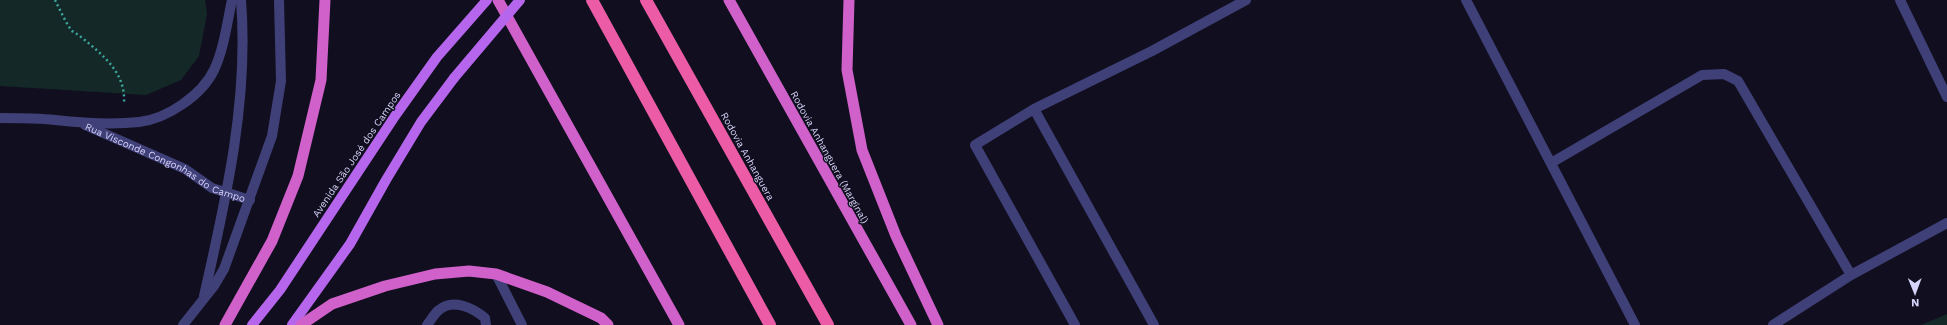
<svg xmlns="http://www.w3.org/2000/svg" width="1947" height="325" font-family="'Work Sans',sans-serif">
<rect width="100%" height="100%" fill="#110f1f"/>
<path fill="#132827" d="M 0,0 L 205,0 L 207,14 L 199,56 L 181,80 L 146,95 L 0,86 Z
M 1947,314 L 1947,325 L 1921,325 Z"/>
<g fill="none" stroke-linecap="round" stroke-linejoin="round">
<path stroke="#3ca59b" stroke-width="2.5" stroke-dasharray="2 3" stroke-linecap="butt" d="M 55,0 C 60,10 65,21 71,30 C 74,33 78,34 81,37 C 103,55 126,73 124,103"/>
<path stroke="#404079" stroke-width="10" d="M 1466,0 L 1635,325
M 1900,0 L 1947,97
M 1034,109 L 1154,325
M 1551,163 L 1702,75 L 1724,74 L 1738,81 L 1851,275
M 427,325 C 431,320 434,314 439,310 C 453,298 473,308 485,318 L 486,325
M 1075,325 L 975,145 L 1034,109 L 1152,51 L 1246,0
M 1773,325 L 1851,275 L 1947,223"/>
<path stroke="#404079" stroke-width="10" d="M 496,274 L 522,325"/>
<g stroke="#404079" stroke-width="10">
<path d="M 0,118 C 18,118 37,118 55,120 C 82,123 111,125 139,122 C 167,119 202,95 214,70 C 224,49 227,23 232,0"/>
<path id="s1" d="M 85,125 L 185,169 L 212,188 L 250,200"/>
<path d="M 204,296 C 226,199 249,100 241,0"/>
<path d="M 183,325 L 214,286 L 224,269 L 272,136 L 281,81 L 279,0"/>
</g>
<path stroke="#b666ed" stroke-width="10" d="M 252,325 L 280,290 L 395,116 L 437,57 L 487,0
M 292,325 L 350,244 L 386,180 L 421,122 L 454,78"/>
<path stroke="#d161ca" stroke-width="11" d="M 498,0 L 679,325
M 729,0 L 911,325
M 849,0 L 847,70 L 862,150 L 896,236 L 938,325
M 225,325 L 272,241 L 298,176 L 321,80 L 325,0
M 301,325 L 332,304 L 385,286 L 435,274 L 469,271 L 496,274 L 547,292 L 601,318 L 608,325"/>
<path stroke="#ec5ca6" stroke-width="12" d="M 592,0 L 770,325
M 646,0 L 828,325"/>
<path stroke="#b666ed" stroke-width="10" d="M 454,78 L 520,0"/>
</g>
<g text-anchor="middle" stroke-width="3" stroke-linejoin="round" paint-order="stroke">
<g font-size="10" fill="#d6d3fa" stroke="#110f1f">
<text transform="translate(356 154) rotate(-56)" y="4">Avenida São José dos Campos</text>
<text transform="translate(748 156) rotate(61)" y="4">Rodovia Anhanguera</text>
<text transform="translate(830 157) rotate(61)" y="4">Rodovia Anhanguera (Marginal)</text>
<text dy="4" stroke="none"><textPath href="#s1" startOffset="89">Rua Visconde Congonhas do Campo</textPath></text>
</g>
</g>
<g transform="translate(1915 293) rotate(179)" stroke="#110f1f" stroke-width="3" paint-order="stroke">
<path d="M0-3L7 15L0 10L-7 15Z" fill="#d6d3fa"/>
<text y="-6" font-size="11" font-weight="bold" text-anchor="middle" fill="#d6d3fa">N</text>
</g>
</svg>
